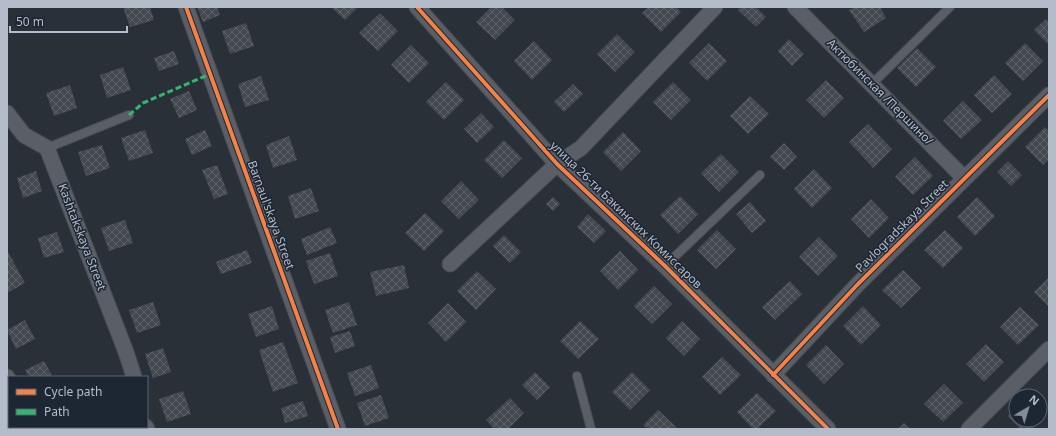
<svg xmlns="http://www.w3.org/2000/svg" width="1056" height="436" font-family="'Noto Sans',sans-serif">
<defs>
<pattern id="building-cross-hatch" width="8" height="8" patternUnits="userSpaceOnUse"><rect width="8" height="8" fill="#444950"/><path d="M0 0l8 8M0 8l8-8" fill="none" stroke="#5d6168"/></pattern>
</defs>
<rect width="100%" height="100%" fill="#2a3038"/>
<path fill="url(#building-cross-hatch)" d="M 123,7 L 150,7 L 154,20 L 130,27 Z
M 197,7 L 217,7 L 220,15 L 203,22 Z
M 331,7 L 358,7 L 345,20 Z
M 491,7 L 502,7 L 515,20 L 495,40 L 476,22 Z
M 649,7 L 676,7 L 681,12 L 661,32 L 642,13 Z
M 740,7 L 756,7 L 766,17 L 756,27 L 738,10 Z
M 855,7 L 880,7 L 886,18 L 864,32 L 849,10 Z
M 380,13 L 398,31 L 378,51 L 359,33 Z
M 1046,19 L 1049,22 L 1048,44 L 1034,30 Z
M 246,23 L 254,46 L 230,54 L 222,31 Z
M 617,34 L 635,52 L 615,72 L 597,54 Z
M 789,39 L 804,54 L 792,66 L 778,51 Z
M 534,41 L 552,60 L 532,80 L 514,61 Z
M 709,43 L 727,61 L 707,81 L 689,63 Z
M 1025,43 L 1043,61 L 1023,81 L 1005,63 Z
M 411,45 L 429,63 L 409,83 L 391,65 Z
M 917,48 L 936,67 L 916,87 L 897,68 Z
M 174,51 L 179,64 L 159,71 L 154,58 Z
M 123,67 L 131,90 L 107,98 L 100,75 Z
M 994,75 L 1012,94 L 992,113 L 974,95 Z
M 261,76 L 269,100 L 245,107 L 238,84 Z
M 826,80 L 844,98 L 824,118 L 806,100 Z
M 446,82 L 464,100 L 444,120 L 426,102 Z
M 673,82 L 691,100 L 671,120 L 653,102 Z
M 573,84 L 583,94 L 564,112 L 554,102 Z
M 70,85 L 77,108 L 54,116 L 46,93 Z
M 189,91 L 197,110 L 179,118 L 170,99 Z
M 750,96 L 769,114 L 748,134 L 730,116 Z
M 963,101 L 982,120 L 961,139 L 943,121 Z
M 481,113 L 494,127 L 477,143 L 464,129 Z
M 868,124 L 892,149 L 873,168 L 849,142 Z
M 1045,127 L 1049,131 L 1049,159 L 1043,165 L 1025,147 Z
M 145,130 L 153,153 L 129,161 L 121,138 Z
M 205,130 L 212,146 L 192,155 L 185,139 Z
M 623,132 L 641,151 L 621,171 L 603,152 Z
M 289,136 L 297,160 L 273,168 L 266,145 Z
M 504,140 L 522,158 L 502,178 L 484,160 Z
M 784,143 L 797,157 L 784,170 L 770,157 Z
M 102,145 L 110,168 L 86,176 L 78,152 Z
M 721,154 L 739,172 L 719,192 L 701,173 Z
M 915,157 L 933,176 L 913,195 L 895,177 Z
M 1008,161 L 1022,175 L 1011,186 L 997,172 Z
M 217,165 L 228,194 L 214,199 L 202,170 Z
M 814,169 L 832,188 L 812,208 L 794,189 Z
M 36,171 L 42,191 L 23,198 L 17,178 Z
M 461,181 L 479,200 L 459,219 L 441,201 Z
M 311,188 L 319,211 L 295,219 L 288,196 Z
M 680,196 L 698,214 L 678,234 L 660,215 Z
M 553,197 L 560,204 L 553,211 L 546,204 Z
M 977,197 L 995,216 L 975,236 L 957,217 Z
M 871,199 L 889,218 L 869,238 L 851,219 Z
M 750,202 L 766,221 L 752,233 L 736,214 Z
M 425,213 L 444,231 L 424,251 L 405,233 Z
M 588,214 L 606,231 L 594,243 L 577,227 Z
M 125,220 L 133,243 L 109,251 L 101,228 Z
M 330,227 L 337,243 L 307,255 L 301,239 Z
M 717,230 L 736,249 L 716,269 L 697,250 Z
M 945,230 L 963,248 L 943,268 L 924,250 Z
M 57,232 L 64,252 L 44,258 L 38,238 Z
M 504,235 L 521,252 L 510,263 L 493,246 Z
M 819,237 L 838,256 L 818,276 L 799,257 Z
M 7,250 L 25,283 L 7,293 Z
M 247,250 L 252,263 L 221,274 L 216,262 Z
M 620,251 L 638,270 L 618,290 L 600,271 Z
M 330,253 L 338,276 L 314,284 L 306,261 Z
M 404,265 L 409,288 L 376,296 L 370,272 Z
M 903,270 L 921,288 L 901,308 L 882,290 Z
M 477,271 L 496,289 L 476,310 L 457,291 Z
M 1049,277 L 1049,307 L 1034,292 Z
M 790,281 L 802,294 L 775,320 L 762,307 Z
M 654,286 L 672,304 L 652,324 L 634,306 Z
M 153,302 L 161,325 L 137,333 L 129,310 Z
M 349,302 L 357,325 L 333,333 L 325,310 Z
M 448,303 L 466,322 L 446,342 L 428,323 Z
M 272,306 L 279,329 L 256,337 L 248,314 Z
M 863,306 L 881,325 L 861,345 L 843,326 Z
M 1020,307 L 1039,325 L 1018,345 L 1000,327 Z
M 25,320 L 35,339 L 16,349 L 7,330 Z
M 580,321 L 599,339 L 578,359 L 560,341 Z
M 682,321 L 700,339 L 684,356 L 666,338 Z
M 350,331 L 355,346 L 335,353 L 330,337 Z
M 283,342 L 298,383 L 273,392 L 259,350 Z
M 986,344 L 1004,362 L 984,382 L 966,364 Z
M 826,345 L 844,364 L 824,384 L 806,365 Z
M 163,348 L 171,372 L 153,378 L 145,354 Z
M 722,357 L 741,375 L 720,395 L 702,377 Z
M 44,361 L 53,377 L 29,377 L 25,370 Z
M 371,365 L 379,388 L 355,396 L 347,373 Z
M 535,372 L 550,387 L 537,400 L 522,385 Z
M 632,372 L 650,390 L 630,410 L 612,392 Z
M 944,384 L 963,403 L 943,422 L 924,404 Z
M 183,391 L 191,414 L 167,422 L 159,399 Z
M 757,393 L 776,411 L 757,429 L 753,429 L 737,412 Z
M 381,395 L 389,418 L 365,426 L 357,403 Z
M 510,398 L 524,413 L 508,429 L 494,429 L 486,420 Z
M 303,401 L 308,416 L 285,423 L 281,408 Z
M 1016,408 L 1016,420 L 1040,420 L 1040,409 L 1046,415 L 1032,429 L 1021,429 L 1008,416 Z
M 658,410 L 676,427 L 674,429 L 648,429 L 643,425 Z
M 904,423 L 910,429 L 898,429 Z"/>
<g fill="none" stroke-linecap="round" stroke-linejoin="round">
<g stroke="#484c53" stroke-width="10">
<path id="service" d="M 872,84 L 950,7
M 47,148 L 129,115
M 665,266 L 760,175
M 577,376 L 591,429"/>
</g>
<g stroke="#484c53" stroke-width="17">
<path id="minor" d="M 186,7 L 338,429
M 417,7 L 557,164 L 665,266 L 828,429
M 795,7 L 964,178
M 7,113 L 24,135 L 47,148 L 126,352 L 134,377
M 450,264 L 557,164 L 581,148 L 715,7
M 773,375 L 858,284 L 1049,95
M 7,377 L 9,381
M 146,427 L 147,429
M 969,429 L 1049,349"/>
</g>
<use href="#service" stroke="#5a5e66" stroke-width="8"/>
<use href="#minor" stroke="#5a5e66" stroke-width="15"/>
<path stroke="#33b770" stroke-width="3" stroke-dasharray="6 3" stroke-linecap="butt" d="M 129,115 L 143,103 L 210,74"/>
<g stroke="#1d2633" stroke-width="6">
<path id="cycleway" d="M 186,7 L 338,429
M 417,7 L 557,164 L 665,266 L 828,429
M 773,375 L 858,284 L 1049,95"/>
</g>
<use href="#cycleway" stroke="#f48246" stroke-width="4"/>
</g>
<g text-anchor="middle" stroke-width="3" stroke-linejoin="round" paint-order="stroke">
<g font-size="12" fill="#b4bcc9" stroke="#1d2633">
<text transform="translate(880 92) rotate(45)" y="4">Актюбинская /Першино/</text>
<text transform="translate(271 215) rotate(70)" y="4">Barnaul'skaya Street</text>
<text transform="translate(626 215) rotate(44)" y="4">улица 26-ти Бакинских Комиссаров</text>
<text transform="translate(902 226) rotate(-45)" y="4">Pavlogradskaya Street</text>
<text transform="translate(82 237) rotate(69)" y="4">Kashtakskaya Street</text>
</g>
</g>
<rect width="1056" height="436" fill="none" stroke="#b4bcc9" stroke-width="16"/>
<rect x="8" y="376" width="140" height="52" fill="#1d2633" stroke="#59626f"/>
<rect x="16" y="389" width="20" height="6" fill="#f48246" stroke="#59626f"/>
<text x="44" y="396" font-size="12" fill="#b4bcc9">Cycle path</text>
<rect x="16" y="409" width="20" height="6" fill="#33b770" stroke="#59626f"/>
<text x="44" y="416" font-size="12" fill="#b4bcc9">Path</text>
<g transform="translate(1028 408) rotate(38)"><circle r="19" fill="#1d2633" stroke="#59626f"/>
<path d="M0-3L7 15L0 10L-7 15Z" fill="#848b96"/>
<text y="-6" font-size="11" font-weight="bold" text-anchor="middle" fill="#b4bcc9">N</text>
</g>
<path d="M10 26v6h117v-6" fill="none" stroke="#b4bcc9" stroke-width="2"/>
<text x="16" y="26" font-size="12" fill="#b4bcc9" stroke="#1d2633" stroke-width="3" paint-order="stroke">50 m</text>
</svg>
